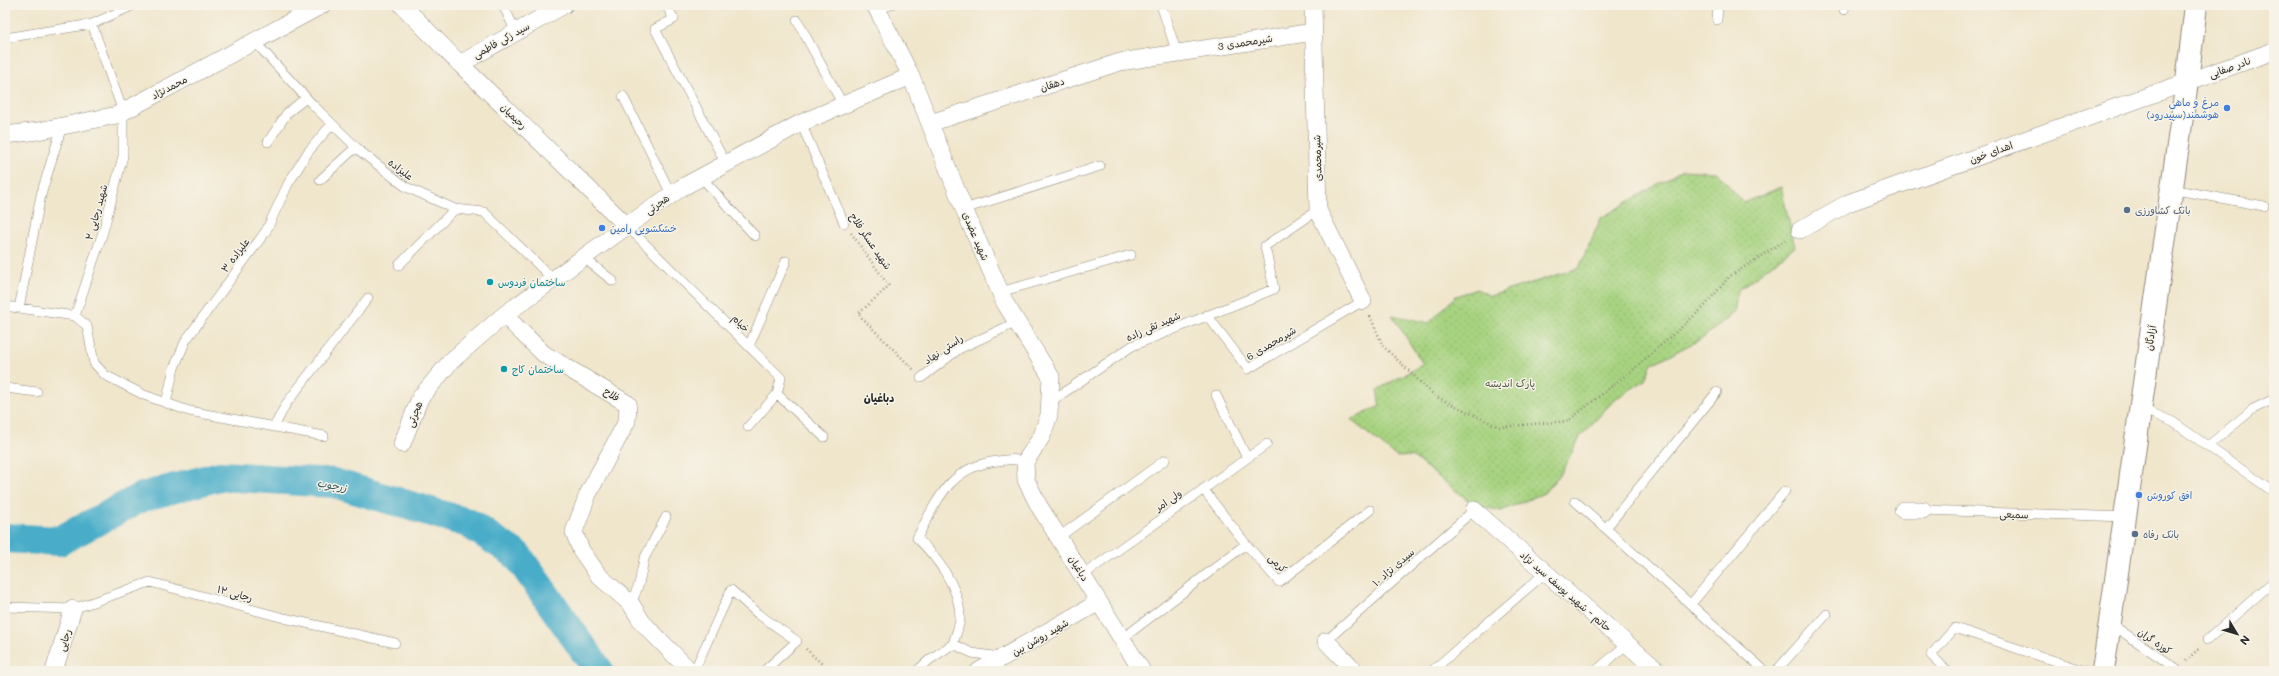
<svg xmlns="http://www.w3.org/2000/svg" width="2279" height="676" font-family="Mali,'Playpen Sans Arabic',sans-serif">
<defs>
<pattern id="green-dots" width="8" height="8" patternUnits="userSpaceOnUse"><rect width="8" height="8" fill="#a7d380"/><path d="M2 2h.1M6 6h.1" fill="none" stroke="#90b56f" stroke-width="1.8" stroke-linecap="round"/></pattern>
</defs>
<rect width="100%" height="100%" fill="#f7f3e8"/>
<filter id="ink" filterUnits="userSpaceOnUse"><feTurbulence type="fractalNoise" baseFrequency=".025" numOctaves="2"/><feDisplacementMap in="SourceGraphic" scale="8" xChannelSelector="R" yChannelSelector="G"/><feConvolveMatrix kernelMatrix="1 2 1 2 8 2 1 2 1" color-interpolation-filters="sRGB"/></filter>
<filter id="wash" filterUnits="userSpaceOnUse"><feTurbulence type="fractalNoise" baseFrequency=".012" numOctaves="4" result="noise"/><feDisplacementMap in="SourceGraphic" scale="16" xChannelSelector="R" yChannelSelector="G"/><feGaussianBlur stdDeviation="0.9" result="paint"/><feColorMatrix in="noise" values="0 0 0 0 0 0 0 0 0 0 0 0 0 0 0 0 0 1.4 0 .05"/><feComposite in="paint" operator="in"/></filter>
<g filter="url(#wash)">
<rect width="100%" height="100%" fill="#f0e6cc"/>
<path fill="url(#green-dots)" stroke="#697f56" d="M 1682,170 L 1716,172 L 1744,203 L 1781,187 L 1795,247 L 1738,290 L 1734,312 L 1703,338 L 1652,364 L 1644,381 L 1615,399 L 1580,437 L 1561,473 L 1544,493 L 1501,511 L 1483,507 L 1469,501 L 1412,456 L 1397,457 L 1351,420 L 1380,406 L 1377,390 L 1423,364 L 1392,315 L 1429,323 L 1456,296 L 1477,289 L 1490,296 L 1579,268 L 1601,218 Z"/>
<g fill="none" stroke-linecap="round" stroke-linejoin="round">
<path stroke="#4aadc9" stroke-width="30" d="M 5,538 L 59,541 L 142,497 L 220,476 L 334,483 L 468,523 L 517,555 L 599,671"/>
</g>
</g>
<g filter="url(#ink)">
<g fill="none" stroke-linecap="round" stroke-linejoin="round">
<g stroke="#8e887c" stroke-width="10">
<path id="service" d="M 503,5 L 516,32
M 666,5 L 674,19 L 655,29 L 726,164
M 1161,5 L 1177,53
M 877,9 L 891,5
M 1844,10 L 1845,5
M 797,20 L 843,105
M 1717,20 L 1718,5
M 5,38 L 92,24 L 134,5
M 254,41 L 312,104 L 360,151 L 406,187 L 455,209 L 484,212 L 554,280
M 623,96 L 671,194
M 801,123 L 844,223
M 268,142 L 287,113 L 306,98
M 701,177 L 755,236
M 320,180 L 356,147
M 2171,189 L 2264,206
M 964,209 L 1100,166
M 627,226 L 781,378 L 777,394 L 824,437
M 584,258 L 613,281
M 399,265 L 455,209
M 1000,292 L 1131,255
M 5,306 L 75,316 L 87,326 L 94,363 L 105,375 L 144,395 L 189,411 L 324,436
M 19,308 L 41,195 L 62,126
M 1207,315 L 1248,369 L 1363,301
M 75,316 L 103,232 L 123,156 L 123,112 L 92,24
M 749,346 L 786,261
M 921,378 L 959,349 L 1017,322
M 5,388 L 37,392
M 1216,395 L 1247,458
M 1050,402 L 1132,346 L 1274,289 L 1265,246 L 1318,210
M 166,403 L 174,368 L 186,340 L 266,231 L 288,184 L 308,152 L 332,124
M 2140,408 L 2173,422 L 2274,492
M 274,427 L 286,404 L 368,298
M 748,427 L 777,394
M 2208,446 L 2253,409 L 2274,399
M 1203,489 L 1246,544 L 1279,582 L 1370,510
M 1575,501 L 1765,671
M 1923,510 L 2126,517
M 1606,528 L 1717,392
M 1059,537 L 1165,460
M 1083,575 L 1267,444
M 631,604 L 639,584 L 644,559 L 666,517
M 1691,604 L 1785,491
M 5,607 L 73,609 L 150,582 L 284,618 L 395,643
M 2111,624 L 2177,669
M 1122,639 L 1246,544
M 2207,640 L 2274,581
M 1326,641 L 1474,510
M 953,644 C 955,636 960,626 960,617 C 960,588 937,557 917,538 C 937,500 950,466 998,461 C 1007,460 1016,458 1025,462
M 953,644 L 972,653 L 999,657
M 694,671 L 731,590 L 758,614 L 797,641 L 764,671
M 917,671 L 929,660 L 953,644
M 1432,671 L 1545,573
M 1596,671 L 1627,644
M 1776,671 L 1827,614
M 1947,671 L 1931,655 L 1955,628 L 2085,671"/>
</g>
<g stroke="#8e887c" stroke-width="18">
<path id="minor" d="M 402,5 L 460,64 L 627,226
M 875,5 L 911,76 L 964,209 L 1005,303 L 1051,377 L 1049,415 L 1042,436 L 1025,462 L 1026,480 L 1039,506 L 1142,671
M 1313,5 L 1318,210 L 1363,301
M 460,64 L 564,5
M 930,123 L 1120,62 L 1313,32
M 5,135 L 38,131 L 117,115 L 322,5
M 1800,230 L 1848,203 L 2274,51
M 504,315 L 544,354 L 628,404 L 627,421 L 588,494 L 574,532 L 581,550 L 599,576 L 631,604 L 642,622 L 690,671
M 402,444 L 420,398 L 451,361 L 504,315 L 627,226 L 681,188 L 801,123 L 911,76
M 1474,510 L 1658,671
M 1903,510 L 1923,510
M 1326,641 L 1355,671
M 54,671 L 73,609
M 979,671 L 1099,602"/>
</g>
<g stroke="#8e887c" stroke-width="24">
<path id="secondary" d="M 2103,671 L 2187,82 L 2196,5"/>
</g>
<path stroke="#8e887c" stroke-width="2.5" stroke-dasharray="1 3" stroke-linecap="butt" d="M 851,233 L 889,286 L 858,314 L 914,370
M 1370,316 L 1383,346 L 1435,396 L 1499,427 L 1568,421 L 1635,368 L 1704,307 L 1729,277 L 1787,239
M 806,649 L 823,665 L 823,671
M 2186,661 L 2198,649"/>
<use href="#service" stroke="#fff" stroke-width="9"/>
<use href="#minor" stroke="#fff" stroke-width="17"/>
<use href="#secondary" stroke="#fff" stroke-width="22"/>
</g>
</g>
<g fill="#3f7fe0" stroke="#f7f3e8" stroke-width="1.5">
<circle cx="2227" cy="108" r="4"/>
<circle cx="602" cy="228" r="4"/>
<circle cx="2139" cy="495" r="4"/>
</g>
<g fill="#5c6f8a" stroke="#f7f3e8" stroke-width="1.5">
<circle cx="2127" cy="210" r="4"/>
<circle cx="2135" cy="534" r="4"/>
</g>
<g fill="#0f9aa8" stroke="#f7f3e8" stroke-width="1.5">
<circle cx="490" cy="282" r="4"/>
<circle cx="504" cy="369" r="4"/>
</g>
<g text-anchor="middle" stroke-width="3" stroke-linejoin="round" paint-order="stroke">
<g font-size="10" fill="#2b2b2b" stroke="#f7f3e8">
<text transform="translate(501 40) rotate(-29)" y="4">سید زکی فاطمی</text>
<text transform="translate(1245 42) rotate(-9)" y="4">شیرمحمدی 3</text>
<text transform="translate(2230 67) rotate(-20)" y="4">نادر صفایی</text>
<text transform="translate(1052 84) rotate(-18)" y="4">دهقان</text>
<text transform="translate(169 87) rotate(-28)" y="4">محمدنژاد</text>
<text transform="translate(514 116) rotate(44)" y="4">رحیمیان</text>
<text transform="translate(1991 152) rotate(-20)" y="4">اهدای خون</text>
<text transform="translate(1317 158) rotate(-92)" y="4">شیرمحمدی</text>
<text transform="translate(401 169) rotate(37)" y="4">علیزاده</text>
<text transform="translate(657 204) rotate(-35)" y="4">هجرتی</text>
<text transform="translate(96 212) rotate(-74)" y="4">شهید رجایی ۲</text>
<text transform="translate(976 236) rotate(67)" y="4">شهید عضدی</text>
<text transform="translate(871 241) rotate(56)" y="4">شهید عسگر فلاح</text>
<text transform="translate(235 255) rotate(-53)" y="4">علیزاده ۳</text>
<text transform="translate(741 323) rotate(45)" y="4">خیام</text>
<text transform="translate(1153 326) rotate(-24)" y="4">شهید تقی زاده</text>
<text transform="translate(2150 338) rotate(-82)" y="4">آزادگان</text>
<text transform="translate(1271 343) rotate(-31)" y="4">شیرمحمدی 6</text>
<text transform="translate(943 349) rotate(-34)" y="4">راستی نهاد</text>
<text transform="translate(612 394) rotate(33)" y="4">فلاح</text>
<text transform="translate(414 414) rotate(-68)" y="4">هجرتی</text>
<text transform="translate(1168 500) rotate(-35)" y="4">ولی امر</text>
<text transform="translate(2014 514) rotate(2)" y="4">سمیعی</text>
<text transform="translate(1278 563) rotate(46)" y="4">کرمی</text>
<text transform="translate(1393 567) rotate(-41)" y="4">سیدی نژاد ۱۰</text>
<text transform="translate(1079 568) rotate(58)" y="4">دباغیان</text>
<text transform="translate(1566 591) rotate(41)" y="4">حاتم - شهید یوسف سید نژاد</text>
<text transform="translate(235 593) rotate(15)" y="4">رجایی ۱۲</text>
<text transform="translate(1040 637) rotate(-30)" y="4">شهید روشن بین</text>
<text transform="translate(64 640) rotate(-73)" y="4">رجایی</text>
<text transform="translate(2155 641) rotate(34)" y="4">کوزه گران</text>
</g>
<g font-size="10" fill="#366cbe" stroke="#f7f3e8" text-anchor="start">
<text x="2219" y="106" text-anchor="end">مرغ و ماهی<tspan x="2219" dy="12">هوشمند(سپیدرود)</tspan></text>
<text x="610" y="232">خشکشویی رامین</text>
<text x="2147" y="499">افق کوروش</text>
</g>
<g font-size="10" fill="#4e5e75" stroke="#f7f3e8" text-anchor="start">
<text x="2135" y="214">بانک کشاورزی</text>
<text x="2143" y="538">بانک رفاه</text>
</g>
<g font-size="10" fill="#0d838f" stroke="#f7f3e8" text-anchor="start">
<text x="498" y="286">ساختمان فردوس</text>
<text x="512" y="373">ساختمان کاج</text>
</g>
<g font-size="10" fill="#4a5540" stroke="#f7f3e8">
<text x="1510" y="387">پارک اندیشه</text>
</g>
<g font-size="11" font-weight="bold" fill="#2b2b2b" stroke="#f7f3e8">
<text x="879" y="402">دباغیان</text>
</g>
<g font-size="11" font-style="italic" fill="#365862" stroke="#f7f3e8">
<text transform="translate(332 485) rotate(10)" y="4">زرجوب</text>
</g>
</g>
<rect width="2279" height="676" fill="none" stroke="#f7f3e8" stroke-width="20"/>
<g transform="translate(2237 634) rotate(128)" stroke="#f7f3e8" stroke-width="3" paint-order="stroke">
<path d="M0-3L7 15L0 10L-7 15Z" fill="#2b2b2b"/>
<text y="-6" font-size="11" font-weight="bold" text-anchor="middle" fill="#2b2b2b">N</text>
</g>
</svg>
